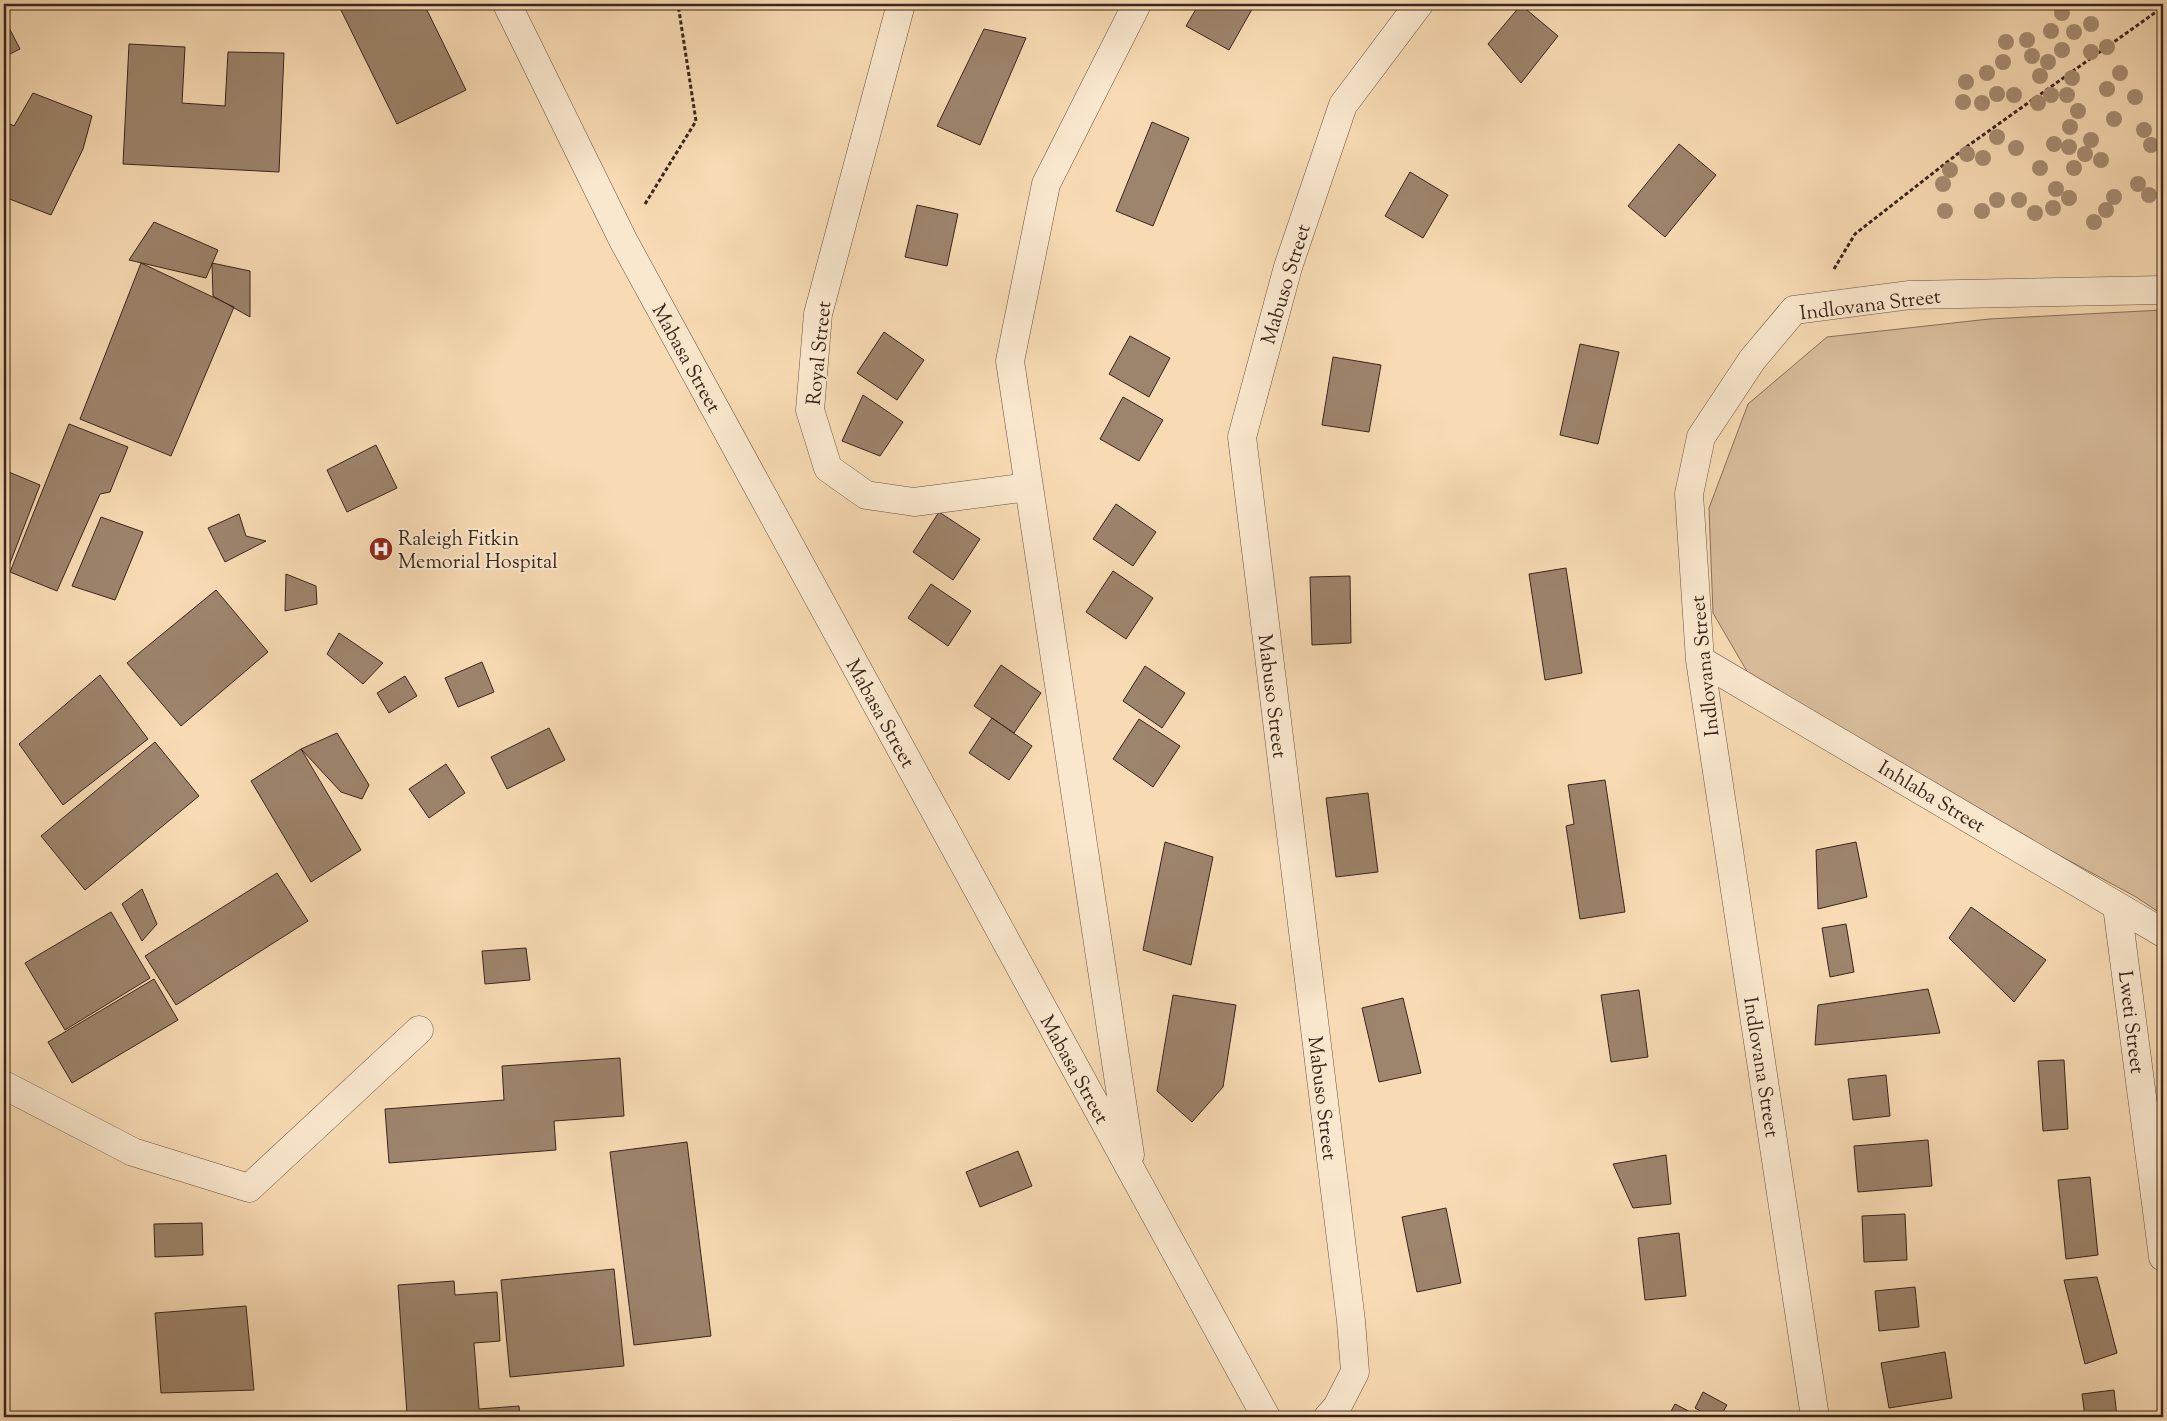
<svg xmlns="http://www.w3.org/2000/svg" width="2167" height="1421" font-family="'Sorts Mill Goudy',serif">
<rect width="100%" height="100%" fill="#f8dbb4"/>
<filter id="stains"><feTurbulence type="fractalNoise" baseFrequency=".004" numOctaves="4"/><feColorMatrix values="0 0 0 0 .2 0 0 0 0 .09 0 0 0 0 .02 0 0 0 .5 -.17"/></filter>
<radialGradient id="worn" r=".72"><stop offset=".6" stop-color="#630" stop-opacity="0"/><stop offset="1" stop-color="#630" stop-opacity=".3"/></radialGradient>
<path fill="#d8bc9a" stroke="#89705c" d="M 2163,310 L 2163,915 L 2136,897 L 1759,692 L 1713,613 L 1709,508 L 1748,404 L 1827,337 L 1989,319 Z"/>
<path fill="#9d846c" stroke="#3a251d" d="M 338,4 L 424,4 L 466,90 L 397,124 Z
M 1199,4 L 1255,4 L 1229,50 L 1186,26 Z
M 1521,5 L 1558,36 L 1521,83 L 1488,44 Z
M 4,18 L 20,49 L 4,57 Z
M 984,29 L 1026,38 L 980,145 L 937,126 Z
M 129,44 L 185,47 L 182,103 L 225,106 L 228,52 L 284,53 L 279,172 L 123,164 Z
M 33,93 L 92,116 L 83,149 L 51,215 L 7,198 L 4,207 L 4,121 L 14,126 Z
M 1152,122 L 1189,138 L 1153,226 L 1116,211 Z
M 1679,144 L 1716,175 L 1665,237 L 1628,206 Z
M 1410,172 L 1448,195 L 1423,238 L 1385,216 Z
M 917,205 L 958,214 L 947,266 L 905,257 Z
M 154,222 L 218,250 L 206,278 L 129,260 Z
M 141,263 L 234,307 L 171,456 L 80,419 Z
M 212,263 L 250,271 L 250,317 L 213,296 Z
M 884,332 L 924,360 L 897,400 L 857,373 Z
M 1130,336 L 1170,358 L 1149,397 L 1109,374 Z
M 1580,344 L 1619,352 L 1598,444 L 1560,435 Z
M 1333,357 L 1381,365 L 1369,432 L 1322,425 Z
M 863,395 L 903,422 L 880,456 L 842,441 Z
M 1123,397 L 1163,420 L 1139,461 L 1100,439 Z
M 69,424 L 128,447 L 110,492 L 100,494 L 57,591 L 10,572 Z
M 376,445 L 397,488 L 347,512 L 327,470 Z
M 4,470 L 40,485 L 7,571 L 4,569 Z
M 1116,504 L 1156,532 L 1133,566 L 1093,539 Z
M 939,512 L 980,539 L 953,580 L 913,552 Z
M 239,514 L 246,536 L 266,541 L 225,562 L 208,528 Z
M 101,517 L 143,532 L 115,600 L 72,586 Z
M 1566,568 L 1582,673 L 1545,680 L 1529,574 Z
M 1113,571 L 1153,598 L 1126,639 L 1086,612 Z
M 286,574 L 316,586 L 317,604 L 285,611 Z
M 1350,576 L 1351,643 L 1312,645 L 1310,577 Z
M 931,584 L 971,611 L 948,646 L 908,618 Z
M 216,590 L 268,652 L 181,726 L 127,663 Z
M 339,633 L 383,663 L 363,684 L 327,654 Z
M 482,662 L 494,692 L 458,707 L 445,678 Z
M 1001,665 L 1041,693 L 1014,733 L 974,706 Z
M 1145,666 L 1185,693 L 1162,728 L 1123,701 Z
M 100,675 L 148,739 L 63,805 L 19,744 Z
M 405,676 L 417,696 L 389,713 L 377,693 Z
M 992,718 L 1032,746 L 1009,780 L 969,753 Z
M 1139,719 L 1180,746 L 1153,787 L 1113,759 Z
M 549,728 L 565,760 L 507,789 L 491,757 Z
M 337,733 L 369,785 L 362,799 L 341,792 L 301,749 Z
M 155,742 L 199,796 L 85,890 L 41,836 Z
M 301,749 L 361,850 L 311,882 L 251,781 Z
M 446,764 L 465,793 L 429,818 L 409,789 Z
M 1605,780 L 1625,912 L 1580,919 L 1566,826 L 1574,824 L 1568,785 Z
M 1368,793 L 1378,872 L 1336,877 L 1326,798 Z
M 1165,842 L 1213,857 L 1191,965 L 1143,950 Z
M 1856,842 L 1867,897 L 1818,909 L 1816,850 Z
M 277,873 L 308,921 L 176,1005 L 145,956 Z
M 142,889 L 157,924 L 142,941 L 122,904 Z
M 1971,907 L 2046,960 L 2014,1002 L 1949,938 Z
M 111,912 L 150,978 L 65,1030 L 25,963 Z
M 1846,924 L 1854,972 L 1830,977 L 1822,928 Z
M 526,948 L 530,980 L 485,984 L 482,951 Z
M 154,979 L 178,1020 L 72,1083 L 48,1042 Z
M 1928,989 L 1940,1033 L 1815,1045 L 1818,1005 Z
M 1639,990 L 1648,1057 L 1611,1062 L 1601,995 Z
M 1173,995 L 1236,1005 L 1223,1087 L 1192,1122 L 1157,1091 Z
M 1403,998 L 1421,1073 L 1379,1082 L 1362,1008 Z
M 620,1058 L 624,1116 L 554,1121 L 556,1150 L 389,1163 L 385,1109 L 504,1100 L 502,1066 Z
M 2064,1060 L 2068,1129 L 2043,1131 L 2038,1061 Z
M 1886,1075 L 1890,1116 L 1853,1120 L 1848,1079 Z
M 1928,1140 L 1932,1186 L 1858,1192 L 1854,1146 Z
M 687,1142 L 711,1336 L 634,1345 L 610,1152 Z
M 1018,1151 L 1032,1186 L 980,1207 L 966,1172 Z
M 1666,1155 L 1671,1204 L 1633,1208 L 1613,1164 Z
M 2090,1177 L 2098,1255 L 2066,1259 L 2058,1180 Z
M 1446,1208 L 1461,1283 L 1417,1292 L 1402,1217 Z
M 1905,1214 L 1907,1260 L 1864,1262 L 1862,1216 Z
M 202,1223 L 203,1255 L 155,1257 L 154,1224 Z
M 1679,1233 L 1686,1296 L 1645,1300 L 1638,1238 Z
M 614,1269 L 624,1366 L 510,1377 L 501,1280 Z
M 2097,1277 L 2117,1353 L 2085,1364 L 2064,1280 Z
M 454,1281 L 455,1295 L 497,1292 L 500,1341 L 474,1343 L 479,1409 L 519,1406 L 520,1417 L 353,1417 L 407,1414 L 398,1285 Z
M 1915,1287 L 1919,1327 L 1879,1331 L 1875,1291 Z
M 246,1306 L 254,1390 L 161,1393 L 155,1313 Z
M 1945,1352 L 1952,1398 L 1889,1408 L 1881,1363 Z
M 2114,1390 L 2117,1417 L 2085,1417 L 2082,1394 Z
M 1703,1392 L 1727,1405 L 1720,1417 L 1711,1417 L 1695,1408 Z
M 1675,1404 L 1700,1417 L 1668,1417 Z"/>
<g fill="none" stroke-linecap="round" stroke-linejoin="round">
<g stroke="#6a5243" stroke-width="29">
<path id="minor" d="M 507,4 L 623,240 L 1266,1417
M 901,4 L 818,314 L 810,410 L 828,468 L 866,495 L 914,502 L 1029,487
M 1700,660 L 2163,933
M 2117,906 L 2163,1257
M 4,1085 L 133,1152 L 249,1188 L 419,1030
M 1130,1155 L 1010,361 L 1046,184 L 1137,4
M 1328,1417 L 1337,1407 L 1355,1372 L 1351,1321 L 1242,437 L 1288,267 L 1343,105 L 1419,4
M 1815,1417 L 1700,660 L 1689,494 L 1701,437 L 1752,360 L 1794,310 L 1910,295 L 2163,290"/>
</g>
<path stroke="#3a251d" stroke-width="3" stroke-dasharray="4 2.5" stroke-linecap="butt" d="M 645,204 L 696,121 L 678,4
M 1834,269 L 1855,234 L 1969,145 L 2163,7"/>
<use href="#minor" stroke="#fae8ce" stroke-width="28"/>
</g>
<g fill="#a68c72">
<circle cx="2062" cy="13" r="8"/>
<circle cx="2091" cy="24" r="8"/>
<circle cx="2051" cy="31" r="8"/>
<circle cx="2074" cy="32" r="8"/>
<circle cx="2027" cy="40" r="8"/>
<circle cx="2006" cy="42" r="8"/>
<circle cx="2107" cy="47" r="8"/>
<circle cx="2062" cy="50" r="8"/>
<circle cx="2091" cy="52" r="8"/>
<circle cx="2032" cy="56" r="8"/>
<circle cx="2003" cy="62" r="8"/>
<circle cx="2048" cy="62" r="8"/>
<circle cx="1987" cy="73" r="8"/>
<circle cx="2120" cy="73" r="8"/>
<circle cx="2040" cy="76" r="8"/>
<circle cx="2072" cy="78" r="8"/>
<circle cx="1966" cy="82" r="8"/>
<circle cx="2107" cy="89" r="8"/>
<circle cx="1997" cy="94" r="8"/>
<circle cx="2014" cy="95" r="8"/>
<circle cx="2051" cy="95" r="8"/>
<circle cx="2067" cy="95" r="8"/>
<circle cx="2135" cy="97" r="8"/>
<circle cx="1963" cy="102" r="8"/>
<circle cx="1982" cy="103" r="8"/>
<circle cx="2038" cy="103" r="8"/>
<circle cx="2078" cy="111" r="8"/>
<circle cx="2114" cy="119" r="8"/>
<circle cx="2070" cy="127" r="8"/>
<circle cx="2144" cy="130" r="8"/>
<circle cx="1997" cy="137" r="8"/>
<circle cx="2091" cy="140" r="8"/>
<circle cx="2054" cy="144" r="8"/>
<circle cx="2151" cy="145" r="8"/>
<circle cx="2069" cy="147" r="8"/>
<circle cx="2016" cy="148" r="8"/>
<circle cx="1967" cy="154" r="8"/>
<circle cx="2085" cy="154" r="8"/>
<circle cx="1983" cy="158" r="8"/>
<circle cx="2101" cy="160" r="8"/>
<circle cx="2040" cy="168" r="8"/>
<circle cx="2074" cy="168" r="8"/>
<circle cx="1950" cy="170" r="8"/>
<circle cx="1943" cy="184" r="8"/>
<circle cx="2138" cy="184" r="8"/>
<circle cx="2056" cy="189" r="8"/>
<circle cx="2149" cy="195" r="8"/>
<circle cx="2114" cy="197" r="8"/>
<circle cx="2069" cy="198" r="8"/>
<circle cx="1997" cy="200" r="8"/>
<circle cx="2019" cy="200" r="8"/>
<circle cx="2053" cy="208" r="8"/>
<circle cx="2106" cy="210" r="8"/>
<circle cx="1945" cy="211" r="8"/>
<circle cx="1982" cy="211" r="8"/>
<circle cx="2035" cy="213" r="8"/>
<circle cx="2094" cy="222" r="8"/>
</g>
<defs>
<g id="hospital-disc" transform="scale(1.25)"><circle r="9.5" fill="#8f2418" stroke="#fae8ce"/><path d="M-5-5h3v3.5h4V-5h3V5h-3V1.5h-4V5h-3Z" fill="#fff"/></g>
</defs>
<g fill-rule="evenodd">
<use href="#hospital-disc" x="381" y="549"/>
</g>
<g text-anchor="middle" stroke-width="4" stroke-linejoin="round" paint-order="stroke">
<g font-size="20" fill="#3a251d" stroke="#fae8ce">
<text transform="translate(1285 284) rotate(-73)" y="7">Mabuso Street</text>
<text transform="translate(1870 304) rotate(-7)" y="7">Indlovana Street</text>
<text transform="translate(818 353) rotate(-84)" y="7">Royal Street</text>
<text transform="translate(687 358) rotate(61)" y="7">Mabasa Street</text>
<text transform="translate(1704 666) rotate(-96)" y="7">Indlovana Street</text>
<text transform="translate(1273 696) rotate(83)" y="7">Mabuso Street</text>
<text transform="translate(881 713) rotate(61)" y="7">Mabasa Street</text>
<text transform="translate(1932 796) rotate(31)" y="7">Inhlaba Street</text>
<text transform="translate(2132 1022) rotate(83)" y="7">Lweti Street</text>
<text transform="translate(1762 1067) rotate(81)" y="7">Indlovana Street</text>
<text transform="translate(1075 1069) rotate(61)" y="7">Mabasa Street</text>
<text transform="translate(1323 1098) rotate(83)" y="7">Mabuso Street</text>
</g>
<g font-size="20" fill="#3a251d" stroke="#fae8ce" text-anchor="start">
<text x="398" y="545">Raleigh Fitkin<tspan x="398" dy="23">Memorial Hospital</tspan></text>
</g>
</g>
<rect width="2167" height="1421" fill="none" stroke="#f8dbb4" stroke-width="20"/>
<rect x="5" y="5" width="2157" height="1411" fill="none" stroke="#3a251d" stroke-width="2.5"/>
<rect x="10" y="10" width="2147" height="1401" fill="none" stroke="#3a251d"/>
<rect width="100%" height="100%" filter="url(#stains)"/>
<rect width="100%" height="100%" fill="url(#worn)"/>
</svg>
